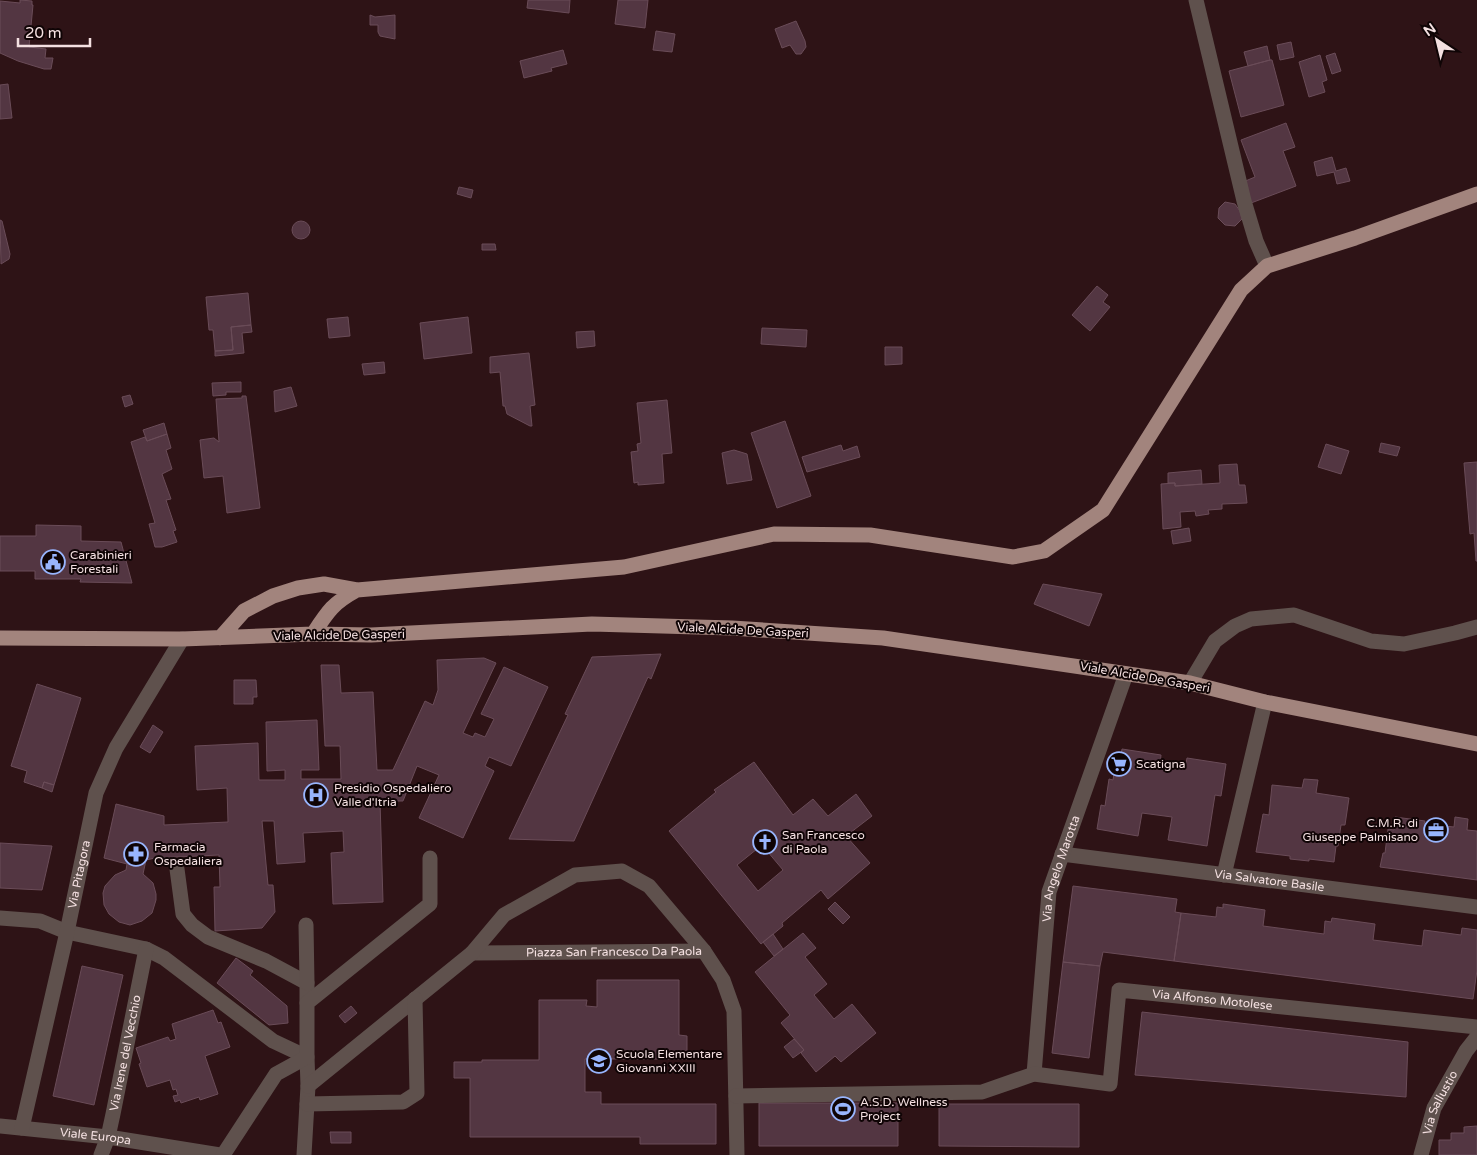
<svg xmlns="http://www.w3.org/2000/svg" width="1477" height="1155" font-family="'Varela Round',sans-serif">
<rect width="100%" height="100%" fill="#2e1316"/>
<path fill="#533642" stroke="#6a4c58" fill-rule="evenodd" d="M 20,0 L 32,1 L 32,5 L 33,5 L 29,47 L 46,49 L 45,58 L 53,58 L 51,69 L 44,69 L 18,61 L 0,53 L 0,1 L 20,3 Z
M 528,0 L 570,0 L 569,13 L 527,8 Z
M 618,0 L 648,0 L 645,28 L 615,24 Z
M 370,15 L 375,17 L 395,15 L 395,39 L 380,36 L 378,32 L 378,25 L 370,25 Z
M 796,21 L 805,41 L 806,47 L 801,54 L 796,54 L 790,45 L 782,48 L 775,29 Z
M 656,31 L 675,34 L 672,52 L 653,50 Z
M 1291,42 L 1294,57 L 1280,60 L 1277,45 Z
M 1267,46 L 1270,60 L 1248,66 L 1244,52 Z
M 563,50 L 567,64 L 551,68 L 552,71 L 524,78 L 520,61 Z
M 1335,53 L 1341,71 L 1332,74 L 1326,56 Z
M 1320,55 L 1327,80 L 1322,82 L 1325,92 L 1309,97 L 1299,62 Z
M 1270,60 L 1272,60 L 1284,105 L 1241,117 L 1229,71 Z
M 8,84 L 12,118 L 0,119 L 0,85 Z
M 1286,123 L 1295,147 L 1283,151 L 1296,186 L 1251,203 L 1243,182 L 1255,177 L 1241,140 Z
M 1332,157 L 1336,171 L 1346,168 L 1350,181 L 1337,184 L 1334,172 L 1317,176 L 1314,162 Z
M 459,187 L 473,190 L 471,198 L 457,194 Z
M 1225,202 L 1235,204 L 1240,211 L 1242,219 L 1235,226 L 1225,225 L 1218,218 L 1219,208 Z
M 0,220 L 2,221 L 10,254 L 9,259 L 1,264 Z
M292 230a9 9 0 1 1 18 0a9 9 0 1 1-18 0Z
M 482,244 L 495,244 L 496,250 L 482,250 Z
M 1097,286 L 1108,295 L 1103,302 L 1110,307 L 1090,331 L 1072,315 Z
M 248,293 L 251,325 L 231,327 L 233,350 L 215,351 L 213,330 L 209,330 L 206,297 Z
M 348,317 L 350,336 L 329,338 L 327,319 Z
M 468,317 L 472,353 L 424,359 L 420,323 Z
M 251,325 L 252,332 L 242,333 L 244,353 L 215,356 L 215,351 L 233,350 L 231,327 Z
M 762,328 L 807,330 L 806,347 L 761,344 Z
M 594,331 L 595,346 L 577,348 L 576,332 Z
M 885,347 L 902,347 L 902,364 L 885,365 Z
M 529,353 L 535,405 L 530,406 L 532,426 L 530,426 L 507,414 L 505,406 L 503,406 L 500,372 L 490,373 L 490,357 Z
M 384,362 L 385,373 L 364,375 L 362,364 Z
M 241,382 L 241,392 L 226,392 L 226,395 L 213,396 L 212,383 Z
M 291,387 L 297,406 L 275,412 L 274,391 Z
M 130,395 L 133,404 L 125,407 L 122,397 Z
M 242,396 L 246,396 L 260,508 L 227,513 L 223,476 L 204,478 L 200,440 L 214,438 L 219,442 L 216,399 L 242,398 Z
M 667,400 L 672,453 L 662,454 L 664,483 L 638,485 L 638,482 L 634,483 L 631,452 L 638,451 L 637,444 L 641,443 L 637,403 Z
M 785,421 L 811,496 L 777,508 L 751,433 Z
M 164,423 L 167,434 L 147,441 L 143,430 Z
M 167,434 L 171,448 L 166,450 L 172,469 L 162,474 L 171,499 L 166,500 L 176,530 L 173,531 L 177,542 L 162,547 L 155,547 L 149,524 L 155,523 L 131,442 L 145,437 L 147,441 Z
M 1381,443 L 1400,447 L 1397,456 L 1379,452 Z
M 1326,444 L 1349,451 L 1341,474 L 1318,467 Z
M 841,445 L 843,451 L 857,446 L 860,457 L 807,472 L 802,457 Z
M 734,450 L 747,454 L 752,480 L 727,484 L 722,453 Z
M 1477,462 L 1477,561 L 1476,561 L 1474,533 L 1470,534 L 1464,463 Z
M 1237,464 L 1239,485 L 1245,485 L 1247,503 L 1222,504 L 1222,509 L 1208,510 L 1209,514 L 1196,516 L 1195,511 L 1180,512 L 1181,527 L 1163,529 L 1161,484 L 1175,483 L 1175,486 L 1220,483 L 1219,465 Z
M 1201,470 L 1202,484 L 1175,486 L 1175,483 L 1168,483 L 1168,473 Z
M 36,525 L 81,526 L 81,541 L 121,542 L 132,583 L 80,582 L 81,579 L 35,579 L 35,571 L 0,571 L 0,536 L 36,536 Z
M 1189,528 L 1191,541 L 1173,544 L 1171,531 Z
M 1043,584 L 1102,594 L 1089,626 L 1034,604 Z
M 661,654 L 651,679 L 648,677 L 574,841 L 509,839 L 568,715 L 565,714 L 592,657 Z
M 484,658 L 496,663 L 463,733 L 473,737 L 475,733 L 485,737 L 494,719 L 481,714 L 504,667 L 548,687 L 511,766 L 489,757 L 485,766 L 494,771 L 463,838 L 419,818 L 439,775 L 417,766 L 403,801 L 380,801 L 383,902 L 333,904 L 331,853 L 344,852 L 343,831 L 303,833 L 305,862 L 277,864 L 274,821 L 262,821 L 268,885 L 273,885 L 275,912 L 262,928 L 215,931 L 214,887 L 220,887 L 219,855 L 155,858 L 146,860 L 143,874 L 153,883 L 156,894 L 156,900 L 152,913 L 142,921 L 130,925 L 119,922 L 109,914 L 104,905 L 103,893 L 105,886 L 115,875 L 126,870 L 127,864 L 104,858 L 116,804 L 164,816 L 164,825 L 228,822 L 227,788 L 197,790 L 195,746 L 258,743 L 259,780 L 285,780 L 285,770 L 267,771 L 266,722 L 317,720 L 319,770 L 301,770 L 301,779 L 341,779 L 340,746 L 325,746 L 321,665 L 339,665 L 341,693 L 373,692 L 377,770 L 393,770 L 425,701 L 433,705 L 438,690 L 437,660 Z
M 234,680 L 256,680 L 257,697 L 253,697 L 253,704 L 234,704 Z
M 37,684 L 81,698 L 54,785 L 44,782 L 42,788 L 24,782 L 27,771 L 11,766 Z
M 153,725 L 163,732 L 150,753 L 140,747 Z
M 1122,749 L 1161,755 L 1160,765 L 1165,766 L 1166,762 L 1181,764 L 1180,768 L 1185,769 L 1187,758 L 1226,764 L 1221,796 L 1215,795 L 1207,846 L 1168,840 L 1172,817 L 1142,813 L 1138,836 L 1097,829 L 1101,805 L 1105,806 L 1109,779 L 1113,780 L 1116,761 L 1120,762 Z
M 754,762 L 793,815 L 813,799 L 828,816 L 856,794 L 872,816 L 846,836 L 870,863 L 828,899 L 821,890 L 782,923 L 783,926 L 761,944 L 669,831 L 716,792 L 714,790 ZM 762,845 L 783,870 L 758,891 L 737,865 Z
M 1304,779 L 1318,780 L 1316,793 L 1349,798 L 1345,825 L 1341,825 L 1338,846 L 1336,846 L 1334,862 L 1309,859 L 1309,861 L 1290,859 L 1290,856 L 1256,852 L 1263,814 L 1269,815 L 1272,785 L 1302,788 Z
M 44,782 L 54,785 L 52,792 L 42,788 Z
M 1395,817 L 1425,821 L 1424,824 L 1454,827 L 1455,817 L 1468,819 L 1467,830 L 1477,831 L 1477,880 L 1380,867 L 1383,853 L 1385,853 L 1388,829 L 1394,830 Z
M 0,843 L 52,846 L 42,890 L 0,888 Z
M 1073,886 L 1177,899 L 1175,912 L 1181,913 L 1174,961 L 1103,952 L 1100,966 L 1063,962 Z
M 835,902 L 850,917 L 843,924 L 828,909 Z
M 1223,904 L 1265,910 L 1263,926 L 1324,934 L 1325,921 L 1331,922 L 1332,918 L 1375,924 L 1373,940 L 1422,946 L 1424,930 L 1461,935 L 1462,928 L 1477,930 L 1477,970 L 1473,999 L 1174,961 L 1181,913 L 1216,917 L 1217,907 L 1223,908 Z
M 803,933 L 816,948 L 805,957 L 827,984 L 814,995 L 834,1019 L 852,1004 L 876,1033 L 841,1062 L 835,1056 L 816,1072 L 801,1053 L 804,1050 L 781,1023 L 790,1015 L 755,972 Z
M 773,934 L 783,949 L 774,956 L 763,942 Z
M 236,958 L 253,971 L 250,975 L 287,1006 L 288,1023 L 269,1025 L 217,983 Z
M 1063,962 L 1100,966 L 1089,1058 L 1052,1053 Z
M 82,966 L 123,975 L 94,1105 L 53,1096 Z
M 597,980 L 679,980 L 679,1035 L 687,1036 L 687,1059 L 585,1059 L 585,1092 L 601,1092 L 601,1104 L 716,1104 L 716,1144 L 640,1144 L 640,1137 L 470,1137 L 470,1078 L 454,1078 L 454,1062 L 482,1062 L 482,1060 L 539,1060 L 539,1000 L 587,1000 L 586,1006 L 597,1007 Z
M 351,1006 L 357,1013 L 345,1023 L 339,1016 Z
M 213,1010 L 218,1023 L 221,1022 L 230,1047 L 205,1056 L 218,1094 L 200,1100 L 199,1097 L 181,1103 L 180,1100 L 175,1102 L 173,1096 L 178,1095 L 176,1089 L 173,1090 L 170,1080 L 147,1087 L 139,1064 L 141,1063 L 136,1048 L 168,1037 L 170,1041 L 176,1039 L 172,1024 Z
M 1142,1012 L 1408,1042 L 1406,1097 L 1135,1075 Z
M 794,1039 L 804,1050 L 793,1058 L 784,1047 Z
M 759,1103 L 898,1103 L 898,1146 L 759,1146 Z
M 939,1104 L 1079,1104 L 1079,1147 L 939,1146 Z
M 1477,1126 L 1477,1155 L 1439,1155 L 1439,1140 L 1451,1140 L 1451,1133 L 1464,1133 L 1464,1127 Z
M 330,1132 L 351,1132 L 351,1143 L 331,1143 Z"/>
<g fill="none" stroke-linecap="round" stroke-linejoin="round">
<g stroke="#5f514d" stroke-width="15">
<path d="M 1196,0 L 1244,201 L 1256,241 L 1267,266"/>
<path d="M 1190,683 L 1215,641 L 1235,626 L 1251,619 L 1294,615 L 1371,641 L 1404,644 L 1455,633 L 1477,627"/>
<path id="s1" d="M 1062,854 L 1477,907"/>
<path d="M 177,869 L 183,914 L 192,925 L 208,937 L 266,961 L 307,983 L 307,1003"/>
<path d="M 1224,875 L 1265,702"/>
<path d="M 0,918 L 40,921 L 67,932 L 146,949 L 164,958 L 273,1041 L 307,1057 L 308,1086 L 304,1155"/>
<path d="M 306,925 L 307,983"/>
<path id="s2" d="M 472,953 L 704,951"/>
<path id="s3" d="M 1034,1074 L 1049,892 L 1126,674"/>
<path d="M 308,1086 L 472,953 L 504,915 L 575,875 L 622,871 L 649,886 L 704,951 L 723,980 L 734,1011 L 737,1155"/>
<path id="s4" d="M 736,1096 L 982,1092 L 1034,1074 L 1110,1084 L 1119,990 L 1477,1027"/>
<path d="M 307,1104 L 403,1102 L 417,1093 L 415,999"/>
<path id="s5" d="M 0,1126 L 108,1137 L 220,1155"/>
<path id="s6" d="M 22,1128 L 67,932 L 96,793 L 116,748 L 182,639"/>
<path id="s7" d="M 101,1155 L 108,1137 L 113,1114 L 146,949"/>
<path d="M 223,1155 L 276,1074 L 307,1057 L 307,1003 L 430,904 L 430,858"/>
<path id="s8" d="M 1421,1155 L 1434,1108 L 1466,1051 L 1477,1037"/>
</g>
<path stroke="#a2847d" stroke-width="15" d="M 313,634 C 328,611 333,603 357,590
M 0,638 L 182,639 L 313,634 L 371,635 L 592,624 L 732,628 L 883,638 L 1190,683 L 1265,702 L 1477,744
M 220,638 L 244,611 L 273,596 L 298,588 L 324,584 L 357,590 L 624,567 L 774,534 L 870,535 L 1013,557 L 1044,551 L 1103,510 L 1241,290 L 1267,266 L 1355,238 L 1477,194"/>
</g>
<defs>
<g id="civic-ring" transform="scale(1.25)"><circle r="9.5" fill="#0f0405" stroke="#98b5fd" stroke-width="1.5"/><path d="M-.6-6.5H3V-4.5H.6V-3L4-1V1h2V6H-6V1h2V-1L-.6-3ZM-1.2 2.5V6h2.4V2.5Z" fill="#98b5fd"/></g>
<g id="supermarket-ring" transform="scale(1.25)"><circle r="9.5" fill="#0f0405" stroke="#98b5fd" stroke-width="1.5"/><path d="M-6-5.5h2.5l.6 2H6L4.5 2H-2.5L-4.4-4H-6ZM-1.5 3.2a1.3 1.3 0 1 0 .1 0ZM3 3.2a1.3 1.3 0 1 0 .1 0Z" fill="#98b5fd"/></g>
<g id="hospital-ring" transform="scale(1.25)"><circle r="9.5" fill="#0f0405" stroke="#98b5fd" stroke-width="1.5"/><path d="M-5-5h3v3.5h4V-5h3V5h-3V1.5h-4V5h-3Z" fill="#98b5fd"/></g>
<g id="office-ring" transform="scale(1.25)"><circle r="9.5" fill="#0f0405" stroke="#98b5fd" stroke-width="1.5"/><path d="M-6-3h4V-5.5h4V-3h4V5H-6ZM-1-4.5V-3h2v-1.5ZM-6 0V1H6V0Z" fill="#98b5fd"/></g>
<g id="church-ring" transform="scale(1.25)"><circle r="9.5" fill="#0f0405" stroke="#98b5fd" stroke-width="1.5"/><path d="M-1.2-6h2.4v3.5h3.3v2.4h-3.3V6h-2.4V-.1h-3.3v-2.4h3.3Z" fill="#98b5fd"/></g>
<g id="pharmacy-ring" transform="scale(1.25)"><circle r="9.5" fill="#0f0405" stroke="#98b5fd" stroke-width="1.5"/><path d="M-2-6h4v4h4v4h-4v4h-4v-4h-4v-4h4Z" fill="#98b5fd"/></g>
<g id="school-ring" transform="scale(1.25)"><circle r="9.5" fill="#0f0405" stroke="#98b5fd" stroke-width="1.5"/><path d="M0-5L7-2L0 1L-7-2ZM-4 1L0 2.5L4 1V4Q0 6-4 4Z" fill="#98b5fd"/></g>
<g id="stadium-ring" transform="scale(1.25)"><circle r="9.5" fill="#0f0405" stroke="#98b5fd" stroke-width="1.5"/><path d="M0-5a6.5 5 0 1 0 0 10a6.5 5 0 1 0 0-10ZM-3.5-1.8h7v3.6h-7Z" fill="#98b5fd"/></g>
</defs>
<g fill-rule="evenodd">
<use href="#civic-ring" x="53" y="562"/>
<use href="#supermarket-ring" x="1119" y="764"/>
<use href="#hospital-ring" x="316" y="795"/>
<use href="#office-ring" x="1436" y="830"/>
<use href="#church-ring" x="765" y="842"/>
<use href="#pharmacy-ring" x="136" y="854"/>
<use href="#school-ring" x="599" y="1061"/>
<use href="#stadium-ring" x="843" y="1109"/>
</g>
<g text-anchor="middle" stroke-width="4" stroke-linejoin="round" paint-order="stroke">
<g font-size="12" fill="#f4e0e1" stroke="#0f0405" text-anchor="start">
<text x="70" y="559">Carabinieri<tspan x="70" dy="14">Forestali</tspan></text>
<text x="1136" y="768">Scatigna</text>
<text x="334" y="792">Presidio Ospedaliero<tspan x="334" dy="14">Valle d'Itria</tspan></text>
<text x="1418" y="827" text-anchor="end">C.M.R. di<tspan x="1418" dy="14">Giuseppe Palmisano</tspan></text>
<text x="782" y="839">San Francesco<tspan x="782" dy="14">di Paola</tspan></text>
<text x="154" y="851">Farmacia<tspan x="154" dy="14">Ospedaliera</tspan></text>
<text x="616" y="1058">Scuola Elementare<tspan x="616" dy="14">Giovanni XXIII</tspan></text>
<text x="860" y="1106">A.S.D. Wellness<tspan x="860" dy="14">Project</tspan></text>
</g>
<g font-size="12" fill="#f4e0e1" stroke="#0f0405">
<text transform="translate(743 630) rotate(3)" y="4">Viale Alcide De Gasperi</text>
<text transform="translate(339 635) rotate(-1)" y="4">Viale Alcide De Gasperi</text>
<text transform="translate(1145 677) rotate(10)" y="4">Viale Alcide De Gasperi</text>
<text dy="4" stroke="none"><textPath href="#s3" startOffset="208">Via Angelo Marotta</textPath></text>
<text dy="4" stroke="none"><textPath href="#s6" startOffset="260">Via Pitagora</textPath></text>
<text dy="4" stroke="none"><textPath href="#s1" startOffset="209">Via Salvatore Basile</textPath></text>
<text dy="4" stroke="none"><textPath href="#s2" startOffset="142">Piazza San Francesco Da Paola</textPath></text>
<text dy="4" stroke="none"><textPath href="#s4" startOffset="566">Via Alfonso Motolese</textPath></text>
<text dy="4" stroke="none"><textPath href="#s7" startOffset="105">Via Irene del Vecchio</textPath></text>
<text dy="4" stroke="none"><textPath href="#s8" startOffset="56">Via Sallustio</textPath></text>
<text dy="4" stroke="none"><textPath href="#s5" startOffset="96">Viale Europa</textPath></text>
</g>
</g>
<g transform="translate(1437 40) rotate(325)" stroke="#0f0405" stroke-width="4" paint-order="stroke">
<path d="M0-4L9 19L0 12L-9 19Z" fill="#f4e0e1"/>
<text y="-8" font-size="14" font-weight="bold" text-anchor="middle" fill="#f4e0e1">N</text>
</g>
<path d="M18 38v8h72v-8" fill="none" stroke="#f4e0e1" stroke-width="2.5"/>
<text x="25" y="38" font-size="15" fill="#f4e0e1" stroke="#0f0405" stroke-width="4" paint-order="stroke">20 m</text>
</svg>
